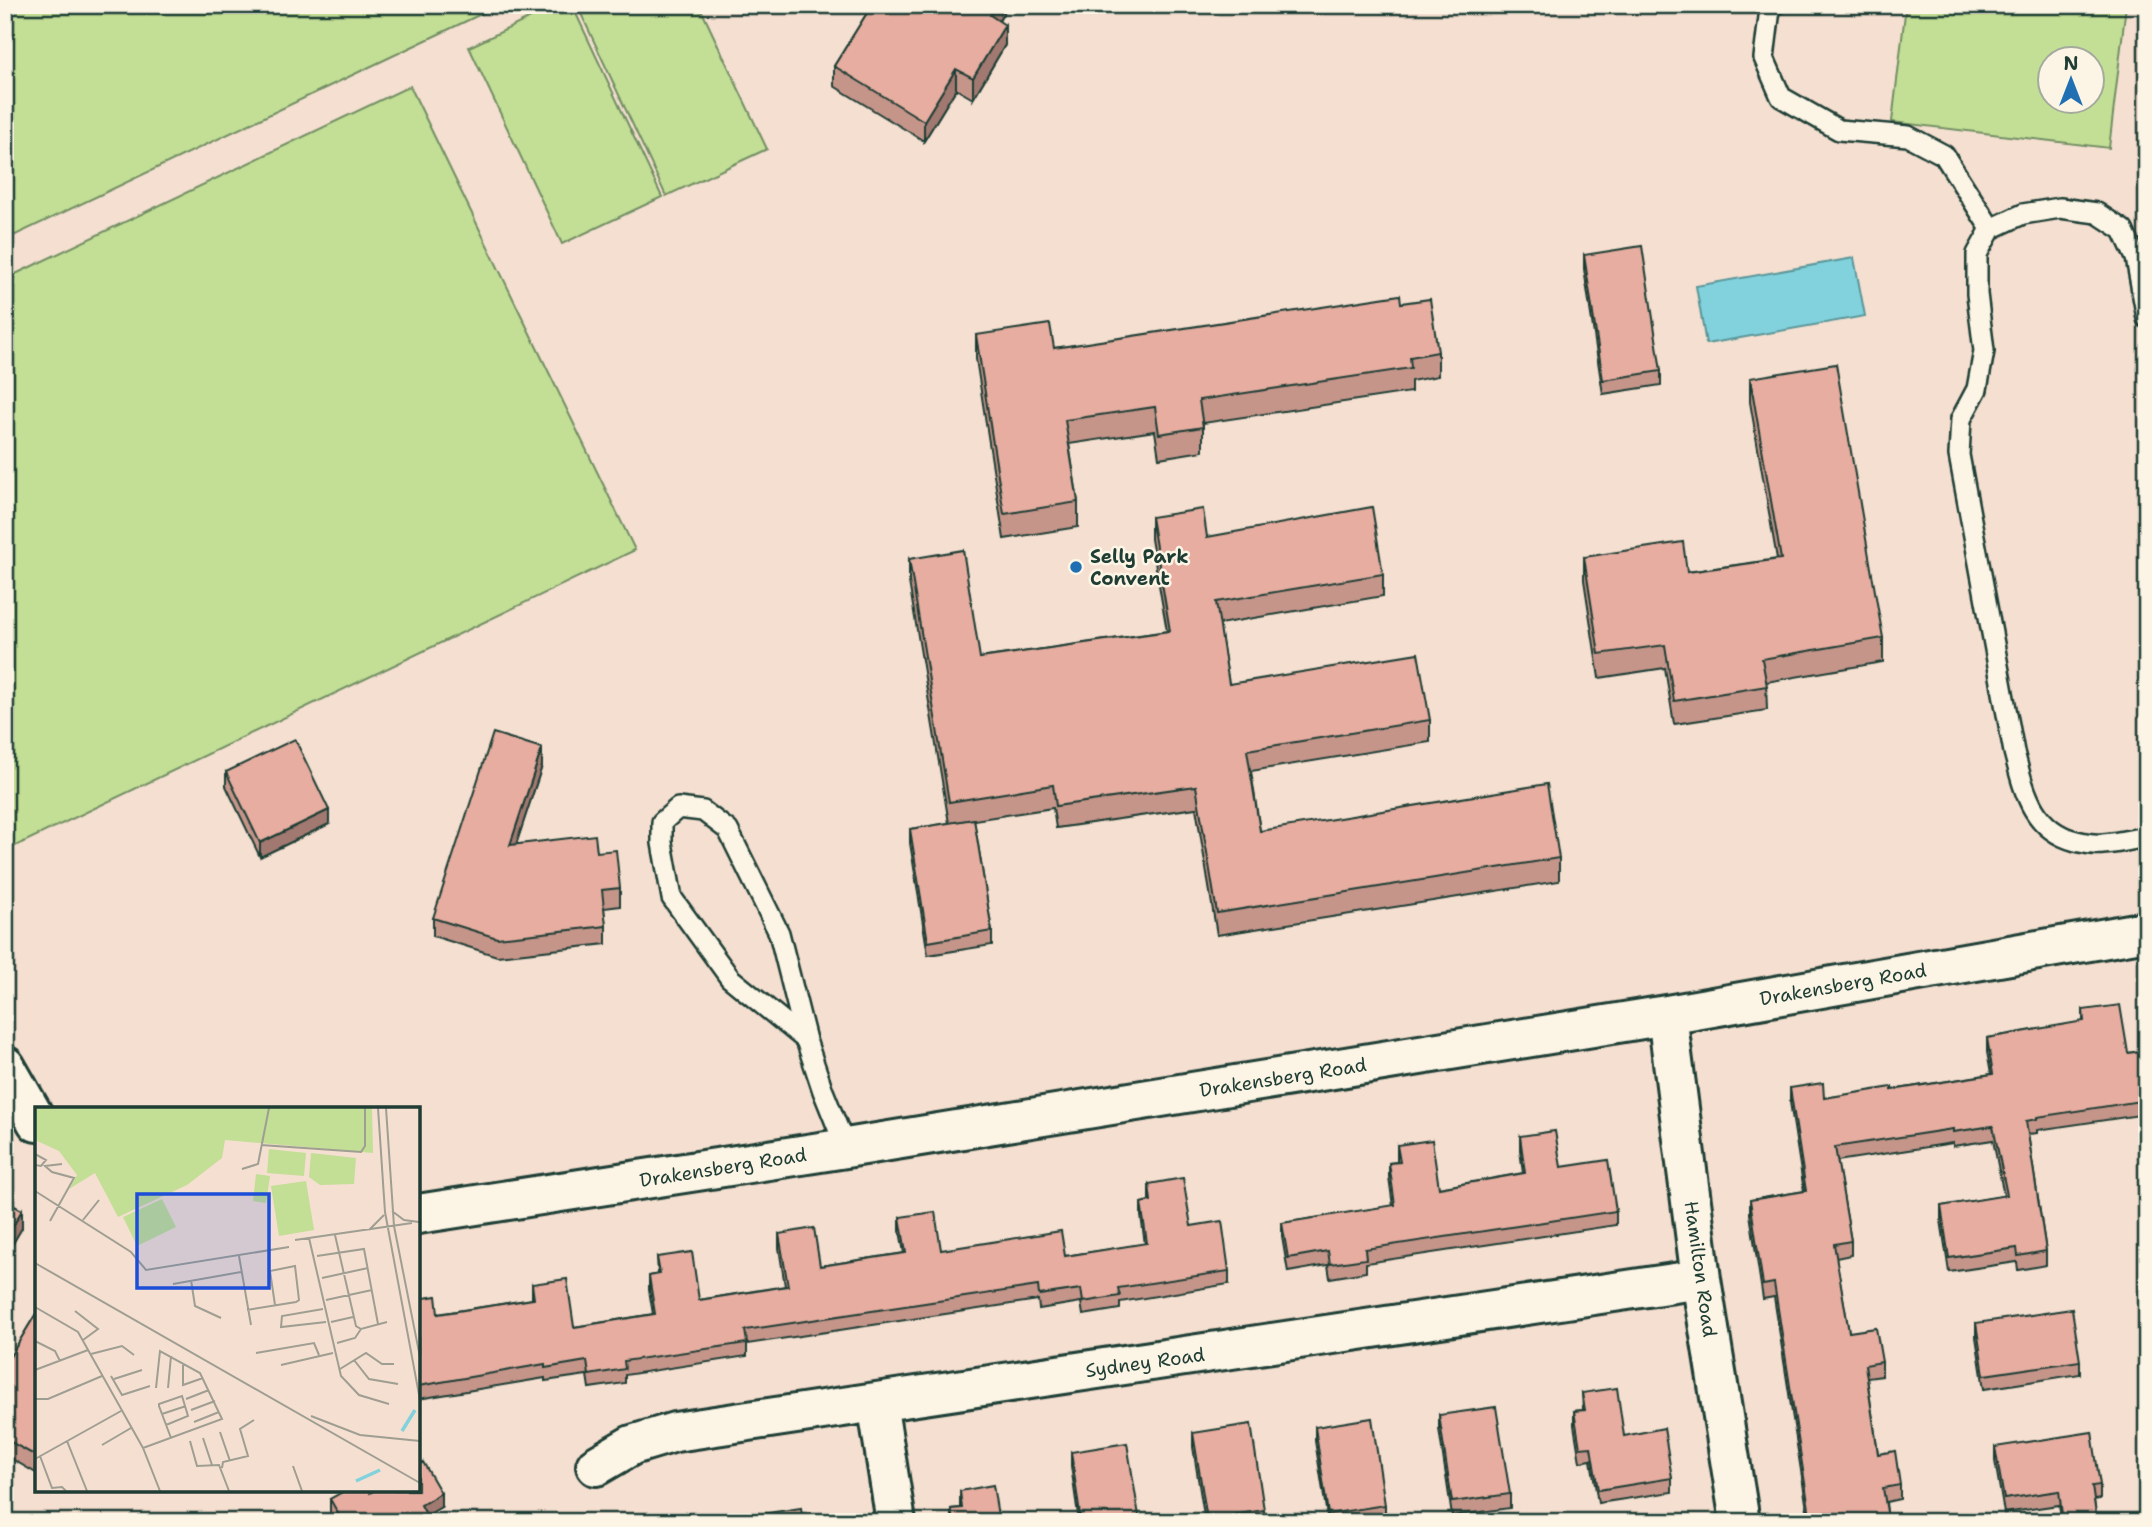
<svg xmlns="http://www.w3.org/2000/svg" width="2152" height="1527" font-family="'Shantell Sans',sans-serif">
<rect width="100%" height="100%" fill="#f5dfd0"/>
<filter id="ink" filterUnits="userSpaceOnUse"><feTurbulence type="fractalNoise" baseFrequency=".0143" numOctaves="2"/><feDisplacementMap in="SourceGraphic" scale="14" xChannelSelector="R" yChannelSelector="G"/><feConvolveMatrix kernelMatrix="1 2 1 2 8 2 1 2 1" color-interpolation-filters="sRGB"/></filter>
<g filter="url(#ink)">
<path fill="#c3de95" stroke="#718e64" stroke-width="2" fill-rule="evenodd" d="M 5,5 L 500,5 L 5,240 Z
M 558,5 L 572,5 L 662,197 L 562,244 L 469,47 Z
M 577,5 L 699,5 L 767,149 L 666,196 Z
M 1906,5 L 2126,5 L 2109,148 L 1892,122 ZM 2050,60 L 2092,60 L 2092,102 L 2050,102 Z
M 410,86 L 635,550 L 7,850 L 5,846 L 5,279 Z"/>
<path fill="#82d2dd" stroke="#5a9699" stroke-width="2" d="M 1854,258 L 1865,316 L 1706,344 L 1696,286 Z"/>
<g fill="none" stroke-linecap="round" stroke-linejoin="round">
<g stroke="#1f3d34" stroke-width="24">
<path id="service" d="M 1775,5 L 1770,9 L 1764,58 L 1781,97 L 1839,130 L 1908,136 L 1944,155 L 1991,229
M 2147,318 L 2136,258 L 2123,230 L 2097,213 L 2060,208 L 2023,214 L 1991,229 L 1977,254 L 1977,294 L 1984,351 L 1977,389 L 1961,419 L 1959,455 L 2014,752 C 2024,790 2032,830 2076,841 C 2084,843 2095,845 2103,844 C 2118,843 2133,839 2147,837
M 806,1040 L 779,933 L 728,830 L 703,811 L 678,808 L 662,822 L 662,843 L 672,898 L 730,978 L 806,1040 L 823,1091 L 846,1148"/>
</g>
<g stroke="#1f3d34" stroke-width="44">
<path id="minor" d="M 1667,1015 L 1701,1279 L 1740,1522
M 5,1066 L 37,1122
M 418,1214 L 846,1148 L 1667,1015 L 2147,931
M 877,1402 L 896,1522
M 596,1466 L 632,1445 L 675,1432 L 1701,1279"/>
</g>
<use href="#service" stroke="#fcf5e5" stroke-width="19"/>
<use href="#minor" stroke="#fcf5e5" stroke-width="38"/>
</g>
<path fill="#c6958a" stroke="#1f3d34" stroke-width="2" d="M 872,5 L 1008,5 L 999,21 L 1005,45 L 973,99 L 956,89 L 924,141 L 834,86 L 834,66 Z
M 1584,255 L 1661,371 L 1661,385 L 1603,394 L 1584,269 Z
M 1401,303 L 1438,352 L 1438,376 L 1411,381 L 1411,392 L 1203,423 L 1203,451 L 1159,458 L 1155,431 L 1069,444 L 1078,502 L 1078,527 L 1004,539 L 976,359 L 976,335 L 1054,348 Z
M 1750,378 L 1883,638 L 1883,662 L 1766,682 L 1767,710 L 1674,724 L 1665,668 L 1599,678 L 1584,580 L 1584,557 L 1687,572 L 1777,559 L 1750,402 Z
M 1151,517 L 1207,537 L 1383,574 L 1383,596 L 1219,624 L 1229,684 L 1430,720 L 1430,742 L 1251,771 L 1260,831 L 1559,858 L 1559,881 L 1217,935 L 1196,808 L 1056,828 L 1053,808 L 974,820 L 992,931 L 992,945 L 928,955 L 910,843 L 910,829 L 949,823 L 909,582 L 909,559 L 980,658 L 1167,631 L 1151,539 Z
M 542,766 L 516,844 L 597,852 L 620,888 L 620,906 L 604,908 L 606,926 L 606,944 L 497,956 L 433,936 L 433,918 Z
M 226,772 L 329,824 L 260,857 L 226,786 Z
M 2083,1010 L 2128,1053 L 2147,1050 L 2147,1114 L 2037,1130 L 2037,1133 L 2028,1134 L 2046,1251 L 2046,1265 L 2018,1270 L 2017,1262 L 1949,1272 L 1941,1220 L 1941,1206 L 2004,1196 L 1993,1140 L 1953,1146 L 1953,1143 L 1837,1161 L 1851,1241 L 1851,1255 L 1836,1258 L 1849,1332 L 1882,1362 L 1882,1376 L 1867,1378 L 1878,1454 L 1900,1485 L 1900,1499 L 1886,1502 L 1888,1522 L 1809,1522 L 1774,1297 L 1763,1299 L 1750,1214 L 1750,1200 L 1804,1191 L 1790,1102 L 1790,1088 L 1824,1098 L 1892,1090 L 1991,1074 L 1987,1052 L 1987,1038 L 2083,1022 Z
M 1520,1136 L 1561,1167 L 1616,1211 L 1616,1225 L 1366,1263 L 1366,1272 L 1330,1278 L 1328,1265 L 1288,1272 L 1282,1237 L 1282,1223 L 1393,1206 L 1389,1177 L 1389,1163 L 1397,1162 L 1397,1145 L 1439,1188 L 1523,1173 L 1520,1150 Z
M 1149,1184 L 1191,1226 L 1229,1271 L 1229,1284 L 1120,1302 L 1120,1309 L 1083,1315 L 1081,1302 L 1039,1309 L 1038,1300 L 747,1344 L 747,1356 L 625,1375 L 625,1383 L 589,1388 L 587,1375 L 545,1381 L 545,1378 L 418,1399 L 418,1299 L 438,1314 L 532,1299 L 532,1284 L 574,1327 L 653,1314 L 649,1290 L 649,1276 L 658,1274 L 657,1257 L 699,1300 L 785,1286 L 779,1248 L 779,1234 L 820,1266 L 904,1253 L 900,1231 L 900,1217 L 941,1250 L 1065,1256 L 1145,1244 L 1141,1216 L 1141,1203 L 1149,1201 Z
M 37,1312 L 36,1473 L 5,1455 L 5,1365 Z
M 1976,1323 L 2080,1361 L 2080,1374 L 1984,1389 L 1976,1337 Z
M 1582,1393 L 1624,1436 L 1672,1478 L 1672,1492 L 1598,1503 L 1591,1460 L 1580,1462 L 1574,1425 L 1574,1411 L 1583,1410 Z
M 1439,1415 L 1510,1494 L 1510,1508 L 1452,1516 L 1439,1429 Z
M 1315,1427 L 1385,1505 L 1385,1519 L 1366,1522 L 1328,1522 L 1315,1441 Z
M 1193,1433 L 1264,1510 L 1264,1522 L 1205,1522 L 1193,1447 Z
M 1995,1447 L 2100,1485 L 2100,1499 L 2094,1500 L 2097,1522 L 2062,1522 L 2059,1505 L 2004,1513 L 1995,1461 Z
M 1071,1452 L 1140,1522 L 1079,1522 L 1071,1466 Z
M 960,1491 L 999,1522 L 951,1522 L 951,1509 L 960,1508 Z
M 370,1493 L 441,1507 L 427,1515 L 430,1522 L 335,1522 L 330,1513 L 330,1499 Z"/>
<path fill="#a17970" stroke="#1f3d34" stroke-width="2" d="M 996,5 L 1008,5 L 990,36 L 990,15 Z
M 1005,25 L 1005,45 L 973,99 L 973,78 Z
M 956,69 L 956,89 L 924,141 L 924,121 Z
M 542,748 L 542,766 L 510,863 L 510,845 Z
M 329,810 L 329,824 L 260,857 L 260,843 Z
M 12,1180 L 12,1198 L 5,1210 L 5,1192 Z
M 22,1210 L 22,1228 L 5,1257 L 5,1240 Z
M 37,1455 L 37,1471 L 36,1473 L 36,1456 Z
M 441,1493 L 441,1507 L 421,1519 L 421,1505 Z"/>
<path fill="#e6ada0" stroke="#1f3d34" stroke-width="2" d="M 872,5 L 996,5 L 990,15 L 1005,25 L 973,78 L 956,69 L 924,121 L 834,66 Z
M 1642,246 L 1661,371 L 1603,380 L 1584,255 Z
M 1400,295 L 1401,303 L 1430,299 L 1438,352 L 1410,357 L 1411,368 L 1199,400 L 1203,427 L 1159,434 L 1155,407 L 1065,420 L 1078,502 L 1004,514 L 976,335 L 1050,324 L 1054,348 Z
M 1836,364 L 1883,638 L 1762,659 L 1767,686 L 1674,701 L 1665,645 L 1599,654 L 1584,557 L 1683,542 L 1687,572 L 1781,559 L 1750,378 Z
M 1372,507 L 1383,574 L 1216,602 L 1229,684 L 1418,653 L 1430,720 L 1247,750 L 1260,831 L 1547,784 L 1559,858 L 1217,913 L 1196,786 L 1056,806 L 1053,785 L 949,802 L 909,559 L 963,550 L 980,658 L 1170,631 L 1151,517 L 1203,509 L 1207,537 Z
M 493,733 L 542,748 L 510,845 L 595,835 L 597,852 L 616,850 L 620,888 L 602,890 L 606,926 L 497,938 L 433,918 Z
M 295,739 L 329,810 L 260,843 L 226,772 Z
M 974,819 L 992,931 L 928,942 L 910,829 Z
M 2120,1005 L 2128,1053 L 2147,1050 L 2147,1100 L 2037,1117 L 2037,1119 L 2026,1121 L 2046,1251 L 2018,1256 L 2017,1248 L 1949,1258 L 1941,1206 L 2007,1195 L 1993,1126 L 1953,1132 L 1953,1129 L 1835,1147 L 1851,1241 L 1834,1244 L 1849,1332 L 1876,1328 L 1882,1362 L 1865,1365 L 1878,1454 L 1895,1451 L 1900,1485 L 1883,1488 L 1888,1518 L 1864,1522 L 1811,1522 L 1774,1283 L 1763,1285 L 1750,1200 L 1806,1191 L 1790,1088 L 1823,1083 L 1824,1098 L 1892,1087 L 1892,1090 L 1993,1074 L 1987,1038 L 2084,1021 L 2083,1010 Z
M 1555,1131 L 1561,1167 L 1608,1160 L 1616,1211 L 1365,1249 L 1366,1259 L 1330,1264 L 1328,1251 L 1288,1258 L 1282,1223 L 1395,1205 L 1389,1163 L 1400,1162 L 1397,1145 L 1432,1140 L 1439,1188 L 1525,1173 L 1520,1136 Z
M 5,1176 L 12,1180 L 5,1192 Z
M 1183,1178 L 1191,1226 L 1222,1221 L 1229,1271 L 1118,1288 L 1120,1296 L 1083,1302 L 1081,1289 L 1039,1295 L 1038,1286 L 745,1330 L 747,1343 L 624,1361 L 625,1369 L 589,1375 L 587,1361 L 545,1368 L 545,1364 L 418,1386 L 418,1299 L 436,1296 L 438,1314 L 534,1299 L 532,1284 L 567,1279 L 574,1327 L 655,1314 L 649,1276 L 660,1274 L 657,1257 L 692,1252 L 699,1300 L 788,1286 L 779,1234 L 814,1228 L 820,1266 L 906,1253 L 900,1217 L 935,1212 L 941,1250 L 1061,1231 L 1065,1256 L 1147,1243 L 1141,1203 L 1151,1201 L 1149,1184 Z
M 5,1201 L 22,1210 L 5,1240 Z
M 2072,1309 L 2080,1361 L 1984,1375 L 1976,1323 Z
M 37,1312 L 37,1455 L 36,1456 L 5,1439 L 5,1365 Z
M 1617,1388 L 1624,1436 L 1664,1428 L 1672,1478 L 1598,1490 L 1591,1447 L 1580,1448 L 1574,1411 L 1585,1410 L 1582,1393 Z
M 1496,1407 L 1510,1494 L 1452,1502 L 1439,1415 Z
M 1372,1418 L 1385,1505 L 1328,1514 L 1315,1427 Z
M 1251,1424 L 1264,1510 L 1207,1519 L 1193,1433 Z
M 2092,1432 L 2100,1485 L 2092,1486 L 2097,1522 L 2063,1522 L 2059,1491 L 2004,1499 L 1995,1447 Z
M 1127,1443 L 1140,1522 L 1081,1522 L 1071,1452 Z
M 423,1462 L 441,1493 L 421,1505 L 430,1522 L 343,1522 L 330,1499 L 346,1490 L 369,1490 L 370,1493 L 375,1490 L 418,1490 L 418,1465 Z
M 993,1485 L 999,1522 L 953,1522 L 951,1509 L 962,1508 L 960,1491 Z
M 801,1508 L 803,1522 L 716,1522 L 716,1521 Z"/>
</g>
<circle fill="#1f6fb2" stroke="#fcf5e5" stroke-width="2.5" cx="1076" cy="567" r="7"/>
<g text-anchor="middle" stroke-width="5" stroke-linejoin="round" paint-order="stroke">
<g font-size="19" font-weight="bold" fill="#1f3d34" stroke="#fcf5e5" text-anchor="start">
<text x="1090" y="563">Selly Park<tspan x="1090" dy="22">Convent</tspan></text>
</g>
<g font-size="19" fill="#1f3d34" stroke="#fcf5e5">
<text transform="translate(1843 984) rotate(-10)" y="7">Drakensberg Road</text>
<text transform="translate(1283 1077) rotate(-9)" y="7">Drakensberg Road</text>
<text transform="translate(723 1167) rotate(-9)" y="7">Drakensberg Road</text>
<text transform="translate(1701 1269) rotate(82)" y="7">Hamilton Road</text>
<text transform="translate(1145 1362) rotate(-8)" y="7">Sydney Road</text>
</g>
</g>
<g transform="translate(35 1107)">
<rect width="385" height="385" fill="#f5dfd0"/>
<path d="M 0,1 L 337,1 L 338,46 L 190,33 L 187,51 L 152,78 L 83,110 L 60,66 L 34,82 L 42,68 L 24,44 L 0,33 ZM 234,42 L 271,46 L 269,69 L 232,66 ZM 276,46 L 321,51 L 319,77 L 285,78 L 274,70 ZM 221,67 L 235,69 L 231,96 L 218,94 ZM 271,74 L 279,123 L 244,129 L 236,79 ZM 127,92 L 141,120 L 102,139 L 88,110 Z" fill="#c3de95"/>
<path fill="none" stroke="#82d2dd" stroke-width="3.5" d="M 367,324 L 380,303M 321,374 L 345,363"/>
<path fill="none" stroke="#9f9e92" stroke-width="2" d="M 343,1 L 350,105 L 385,293M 351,1 L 359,119 L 385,250M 226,38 L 326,45 L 330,39 L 330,1M 0,47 L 11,53 L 6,59 L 0,58M 207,62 L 223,57 L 234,1M 0,84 L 96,145 L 111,163 L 254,140M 357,104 L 369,113 L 384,115M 48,113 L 64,93M 15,114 L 39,71 L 17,65 L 10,59 L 27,57M 334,123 L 349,108M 300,128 L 321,219 L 326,222 L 352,215M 274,131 L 306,269 L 324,288 L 354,297M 260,133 L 377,116M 204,149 L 216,218M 282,149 L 329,142 L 343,217M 0,156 L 385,376M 287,171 L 333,161M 156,173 L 160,199 L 186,211M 138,177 L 206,165M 291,193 L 337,183M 0,200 L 43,225 L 108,341 L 125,384M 288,202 L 247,209 L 246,220 L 291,215M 212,203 L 261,195 L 264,193 L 260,159 L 235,164 L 240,198M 40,204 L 63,222 L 48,233M 296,215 L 318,210M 0,234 L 20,244 L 25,254M 302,236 L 320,231 L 326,222M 221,246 L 279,236 L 284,248M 56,247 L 87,239 L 99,248M 319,253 L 334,272 L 363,277M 148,256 L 148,278 L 168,271M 246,258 L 298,246M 305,262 L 331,246 L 347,257 L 359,257M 0,263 L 53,243M 76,269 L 87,288 L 115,279M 79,272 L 107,263M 133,281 L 136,249M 0,292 L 13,292 L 67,269M 151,292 L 174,283M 156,303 L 180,294M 127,307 L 151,299M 276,309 L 325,328 L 385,334M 159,315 L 184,305M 131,318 L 153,309 L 147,289 L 124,297 L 124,299 L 136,331M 185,325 L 195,354M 168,331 L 177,358M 32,334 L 52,384M 155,334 L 162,359 L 184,358 L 194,384M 67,338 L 96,321M 108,341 L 187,312 L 165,266 L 125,244 L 121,281M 5,349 L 17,381 L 27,380 L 31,384M 0,352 L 86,304M 258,359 L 267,384M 187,361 L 188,355 L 213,349 L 205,322 L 219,313"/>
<path fill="#1d4ed8" fill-opacity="0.15" stroke="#1d4ed8" stroke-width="3.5" d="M 102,87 L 234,87 L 234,181 L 102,181 Z"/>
<rect width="385" height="385" fill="none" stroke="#1f3d34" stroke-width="3.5"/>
</g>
<rect width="2152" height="1527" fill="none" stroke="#fcf5e5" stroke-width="28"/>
<rect x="14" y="14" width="2124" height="1499" fill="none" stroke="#1f3d34" stroke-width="2.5" filter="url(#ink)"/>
<g transform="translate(2071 80)"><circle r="33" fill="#fcf5e5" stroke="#a4ab9e" stroke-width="2"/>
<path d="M0-5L12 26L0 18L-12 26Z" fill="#1f6fb2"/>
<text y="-10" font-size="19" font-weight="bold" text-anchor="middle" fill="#1f3d34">N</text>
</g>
</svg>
